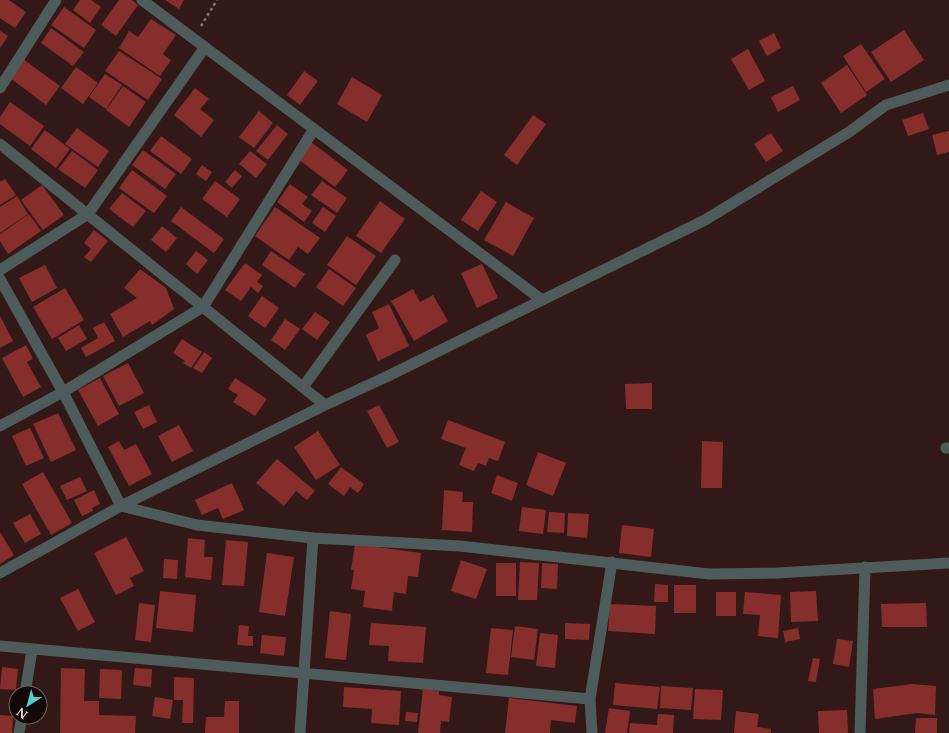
<svg xmlns="http://www.w3.org/2000/svg" width="949" height="733" font-family="'Libre Baskerville',serif">
<rect width="100%" height="100%" fill="#321917"/>
<path fill="#862e2c" d="M 0,0 L 9,0 L 26,12 L 15,28 L 0,18 Z
M 80,0 L 91,0 L 101,7 L 90,23 L 73,10 Z
M 119,0 L 132,0 L 138,5 L 116,36 L 101,25 Z
M 165,0 L 184,0 L 179,9 Z
M 64,7 L 96,30 L 84,48 L 51,25 Z
M 151,19 L 176,35 L 163,54 L 171,60 L 160,76 L 119,48 L 129,31 L 138,37 Z
M 51,28 L 84,52 L 73,66 L 41,43 Z
M 904,30 L 924,60 L 891,82 L 871,52 Z
M 0,31 L 8,36 L 0,48 Z
M 774,33 L 781,48 L 767,56 L 759,41 Z
M 861,44 L 885,79 L 866,92 L 843,56 Z
M 748,49 L 765,81 L 749,90 L 731,59 Z
M 119,51 L 162,79 L 148,100 L 105,71 Z
M 23,59 L 60,86 L 46,105 L 10,78 Z
M 847,65 L 867,95 L 841,113 L 821,83 Z
M 76,67 L 98,83 L 83,104 L 61,88 Z
M 304,71 L 318,81 L 300,105 L 287,95 Z
M 105,74 L 122,85 L 106,109 L 89,97 Z
M 352,77 L 382,95 L 367,122 L 337,104 Z
M 123,86 L 146,102 L 129,127 L 106,110 Z
M 793,86 L 800,100 L 778,112 L 771,97 Z
M 195,88 L 209,99 L 200,109 L 214,120 L 201,137 L 174,115 Z
M 10,102 L 44,126 L 30,146 L 0,124 L 0,117 Z
M 259,111 L 273,123 L 254,148 L 239,137 Z
M 923,113 L 929,129 L 908,136 L 902,120 Z
M 533,115 L 546,124 L 517,165 L 504,155 Z
M 277,125 L 288,134 L 268,160 L 256,151 Z
M 77,128 L 109,151 L 98,167 L 65,144 Z
M 45,130 L 70,149 L 56,168 L 31,149 Z
M 949,131 L 949,152 L 937,155 L 932,135 Z
M 771,133 L 783,151 L 766,162 L 754,144 Z
M 161,136 L 192,159 L 181,174 L 150,151 Z
M 311,142 L 348,170 L 335,187 L 298,159 Z
M 143,150 L 176,174 L 165,189 L 132,165 Z
M 72,151 L 98,170 L 85,188 L 58,169 Z
M 250,151 L 267,164 L 256,178 L 239,164 Z
M 202,165 L 212,172 L 206,181 L 196,174 Z
M 132,170 L 167,196 L 154,213 L 119,188 Z
M 235,170 L 242,176 L 232,188 L 225,182 Z
M 5,179 L 16,195 L 0,205 L 0,182 Z
M 215,181 L 240,199 L 227,217 L 202,199 Z
M 322,181 L 347,198 L 337,213 L 311,195 Z
M 290,184 L 308,197 L 302,204 L 312,211 L 304,222 L 277,202 Z
M 42,185 L 64,215 L 43,230 L 21,200 Z
M 481,191 L 497,202 L 478,231 L 461,220 Z
M 122,193 L 146,211 L 133,227 L 109,209 Z
M 17,196 L 28,214 L 0,233 L 0,207 Z
M 380,201 L 405,219 L 381,253 L 356,236 Z
M 506,202 L 534,218 L 513,256 L 484,240 Z
M 181,207 L 224,239 L 214,253 L 171,221 Z
M 275,207 L 320,238 L 308,254 L 298,247 L 289,260 L 255,236 Z
M 323,207 L 336,216 L 325,232 L 312,223 Z
M 29,214 L 41,231 L 8,254 L 0,241 L 0,234 Z
M 162,226 L 177,238 L 166,252 L 151,240 Z
M 94,230 L 108,241 L 91,262 L 84,257 L 91,249 L 84,243 Z
M 347,236 L 376,256 L 356,285 L 327,265 Z
M 196,251 L 208,260 L 197,274 L 186,264 Z
M 271,251 L 305,274 L 295,288 L 262,265 Z
M 245,263 L 262,275 L 257,282 L 263,286 L 258,293 L 251,287 L 241,301 L 225,290 Z
M 482,264 L 498,298 L 477,308 L 461,273 Z
M 45,265 L 57,288 L 32,302 L 19,278 Z
M 140,269 L 166,288 L 174,309 L 152,325 L 150,321 L 123,337 L 110,314 L 137,298 L 124,288 Z
M 329,269 L 356,288 L 343,306 L 316,287 Z
M 65,288 L 84,320 L 52,339 L 33,307 Z
M 413,289 L 420,302 L 433,295 L 448,321 L 414,341 L 391,301 Z
M 262,296 L 279,308 L 265,328 L 248,316 Z
M 389,304 L 409,346 L 378,361 L 366,335 L 379,328 L 372,312 Z
M 315,312 L 330,322 L 317,340 L 302,329 Z
M 0,316 L 13,341 L 0,348 Z
M 285,319 L 300,329 L 285,350 L 271,340 Z
M 104,322 L 115,341 L 86,357 L 81,348 L 98,338 L 93,328 Z
M 79,325 L 87,339 L 66,351 L 58,338 Z
M 182,339 L 202,352 L 191,368 L 183,363 L 185,361 L 173,353 Z
M 26,345 L 33,359 L 27,362 L 41,387 L 23,397 L 2,358 Z
M 204,352 L 212,358 L 202,373 L 193,368 Z
M 128,363 L 144,393 L 119,406 L 103,376 Z
M 100,378 L 119,414 L 98,426 L 78,390 Z
M 235,378 L 267,399 L 255,416 L 233,402 L 238,395 L 228,389 Z
M 652,383 L 652,409 L 626,409 L 625,384 Z
M 149,405 L 157,422 L 143,429 L 134,412 Z
M 379,405 L 399,442 L 387,448 L 367,411 Z
M 58,413 L 76,450 L 51,462 L 33,424 Z
M 448,420 L 505,442 L 498,461 L 489,458 L 486,466 L 478,463 L 474,471 L 459,465 L 466,448 L 441,439 Z
M 179,425 L 193,451 L 172,462 L 158,436 Z
M 30,428 L 44,458 L 26,466 L 12,436 Z
M 318,431 L 340,465 L 316,480 L 294,447 Z
M 119,441 L 124,450 L 136,444 L 152,474 L 129,486 L 108,447 Z
M 702,441 L 723,442 L 722,488 L 701,488 Z
M 538,452 L 566,463 L 553,496 L 526,485 Z
M 277,459 L 315,491 L 307,500 L 296,491 L 284,506 L 256,483 Z
M 341,467 L 364,484 L 358,493 L 350,487 L 344,496 L 328,484 Z
M 43,472 L 72,523 L 51,535 L 22,484 Z
M 497,475 L 518,483 L 512,501 L 491,493 Z
M 80,477 L 87,491 L 67,500 L 60,486 Z
M 232,483 L 244,510 L 223,519 L 218,508 L 202,515 L 195,500 Z
M 94,490 L 100,504 L 92,508 L 93,511 L 82,516 L 74,500 Z
M 444,490 L 463,492 L 462,502 L 473,502 L 472,532 L 442,530 Z
M 522,507 L 546,510 L 543,534 L 519,531 Z
M 549,512 L 565,513 L 564,533 L 547,532 Z
M 568,513 L 589,514 L 587,538 L 567,536 Z
M 30,514 L 41,534 L 25,543 L 13,523 Z
M 622,525 L 654,529 L 651,557 L 619,553 Z
M 0,532 L 14,555 L 0,564 Z
M 126,537 L 144,571 L 130,578 L 134,586 L 116,595 L 94,553 Z
M 188,538 L 205,540 L 204,557 L 213,557 L 211,580 L 185,577 Z
M 226,540 L 248,542 L 244,586 L 222,585 Z
M 355,544 L 421,553 L 418,577 L 408,576 L 406,594 L 394,592 L 392,611 L 363,607 L 365,591 L 351,589 L 354,570 L 351,570 Z
M 267,553 L 294,557 L 285,616 L 259,612 Z
M 164,559 L 178,560 L 177,579 L 163,578 Z
M 461,560 L 487,569 L 476,599 L 451,591 Z
M 520,562 L 539,563 L 537,600 L 518,600 Z
M 496,563 L 516,563 L 516,596 L 496,596 Z
M 542,563 L 558,564 L 557,589 L 541,588 Z
M 655,584 L 668,585 L 668,602 L 654,602 Z
M 674,585 L 696,585 L 696,613 L 674,613 Z
M 78,589 L 95,622 L 78,631 L 60,598 Z
M 160,591 L 196,595 L 193,632 L 156,628 Z
M 816,591 L 818,621 L 791,622 L 790,592 Z
M 716,592 L 736,592 L 736,616 L 716,616 Z
M 745,592 L 781,595 L 778,638 L 758,636 L 760,615 L 743,614 Z
M 139,603 L 155,605 L 151,642 L 135,640 Z
M 926,603 L 927,627 L 882,627 L 881,604 Z
M 610,604 L 656,606 L 655,634 L 608,631 Z
M 330,611 L 351,614 L 346,660 L 325,658 Z
M 371,623 L 426,627 L 423,663 L 388,661 L 389,646 L 369,645 Z
M 565,623 L 590,624 L 589,640 L 565,639 Z
M 239,625 L 249,626 L 248,636 L 253,636 L 253,646 L 237,645 Z
M 515,626 L 538,629 L 534,660 L 511,657 Z
M 491,628 L 513,630 L 508,675 L 486,673 Z
M 798,628 L 800,639 L 785,642 L 783,631 Z
M 540,633 L 558,635 L 555,668 L 536,666 Z
M 262,635 L 286,637 L 284,656 L 260,653 Z
M 837,639 L 853,641 L 849,667 L 833,664 Z
M 813,658 L 820,659 L 816,682 L 808,681 Z
M 2,667 L 18,669 L 16,690 L 0,689 Z
M 61,668 L 85,669 L 84,701 L 99,701 L 99,715 L 136,716 L 135,733 L 60,733 Z
M 135,668 L 152,669 L 151,687 L 133,685 Z
M 100,669 L 122,670 L 121,699 L 99,698 Z
M 174,677 L 194,678 L 193,723 L 182,723 L 183,700 L 174,700 Z
M 615,683 L 660,687 L 657,709 L 613,705 Z
M 912,684 L 936,686 L 935,715 L 917,713 L 875,719 L 873,689 Z
M 661,686 L 693,688 L 691,710 L 660,708 Z
M 344,687 L 401,691 L 399,725 L 371,723 L 372,709 L 343,707 Z
M 423,689 L 439,691 L 439,695 L 452,697 L 449,722 L 441,721 L 440,733 L 418,733 Z
M 695,689 L 723,690 L 721,720 L 693,719 Z
M 155,697 L 173,700 L 170,719 L 152,716 Z
M 509,698 L 577,706 L 575,723 L 551,720 L 550,733 L 505,733 Z
M 225,701 L 239,701 L 239,733 L 205,733 L 206,717 L 224,717 Z
M 609,708 L 630,711 L 627,733 L 605,733 Z
M 847,710 L 848,733 L 819,733 L 818,711 Z
M 736,711 L 759,714 L 757,727 L 771,729 L 771,733 L 734,733 Z
M 406,712 L 418,713 L 417,722 L 405,721 Z
M 658,714 L 674,715 L 673,733 L 629,733 L 630,723 L 657,725 Z
M 0,715 L 13,716 L 12,733 L 0,733 Z
M 916,718 L 937,718 L 937,733 L 915,733 Z"/>
<g fill="none" stroke-linecap="round" stroke-linejoin="round">
<path stroke="#87716f" stroke-width="2.5" stroke-dasharray="3 3" stroke-linecap="butt" d="M 201,26 L 217,0"/>
<path stroke="#4d5b5b" stroke-width="11" d="M 142,0 L 542,300
M 0,88 L 56,0
M 0,144 L 325,405
M 0,270 L 88,214 L 205,47
M 0,279 L 63,392 L 121,506 L 197,525 L 313,538 L 460,546 L 709,574 L 777,573 L 949,563
M 303,387 L 395,260
M 0,426 L 63,392 L 203,307 L 314,129
M 946,448 L 949,448
M 0,573 L 121,506 L 325,405 L 386,377 L 705,220 L 849,132 L 886,105 L 949,85
M 0,646 L 590,699
M 25,693 L 32,650
M 19,733 L 22,717
M 300,733 L 313,538
M 592,733 L 590,699 L 612,562
M 860,733 L 865,567"/>
</g>
<g transform="translate(28 705) rotate(216)"><circle r="19" fill="#130807" stroke="#6d5e5d"/>
<path d="M0-3L7 15L0 10L-7 15Z" fill="#53cdca"/>
<text y="-6" font-size="11" font-weight="bold" text-anchor="middle" fill="#f3e0de">N</text>
</g>
</svg>
